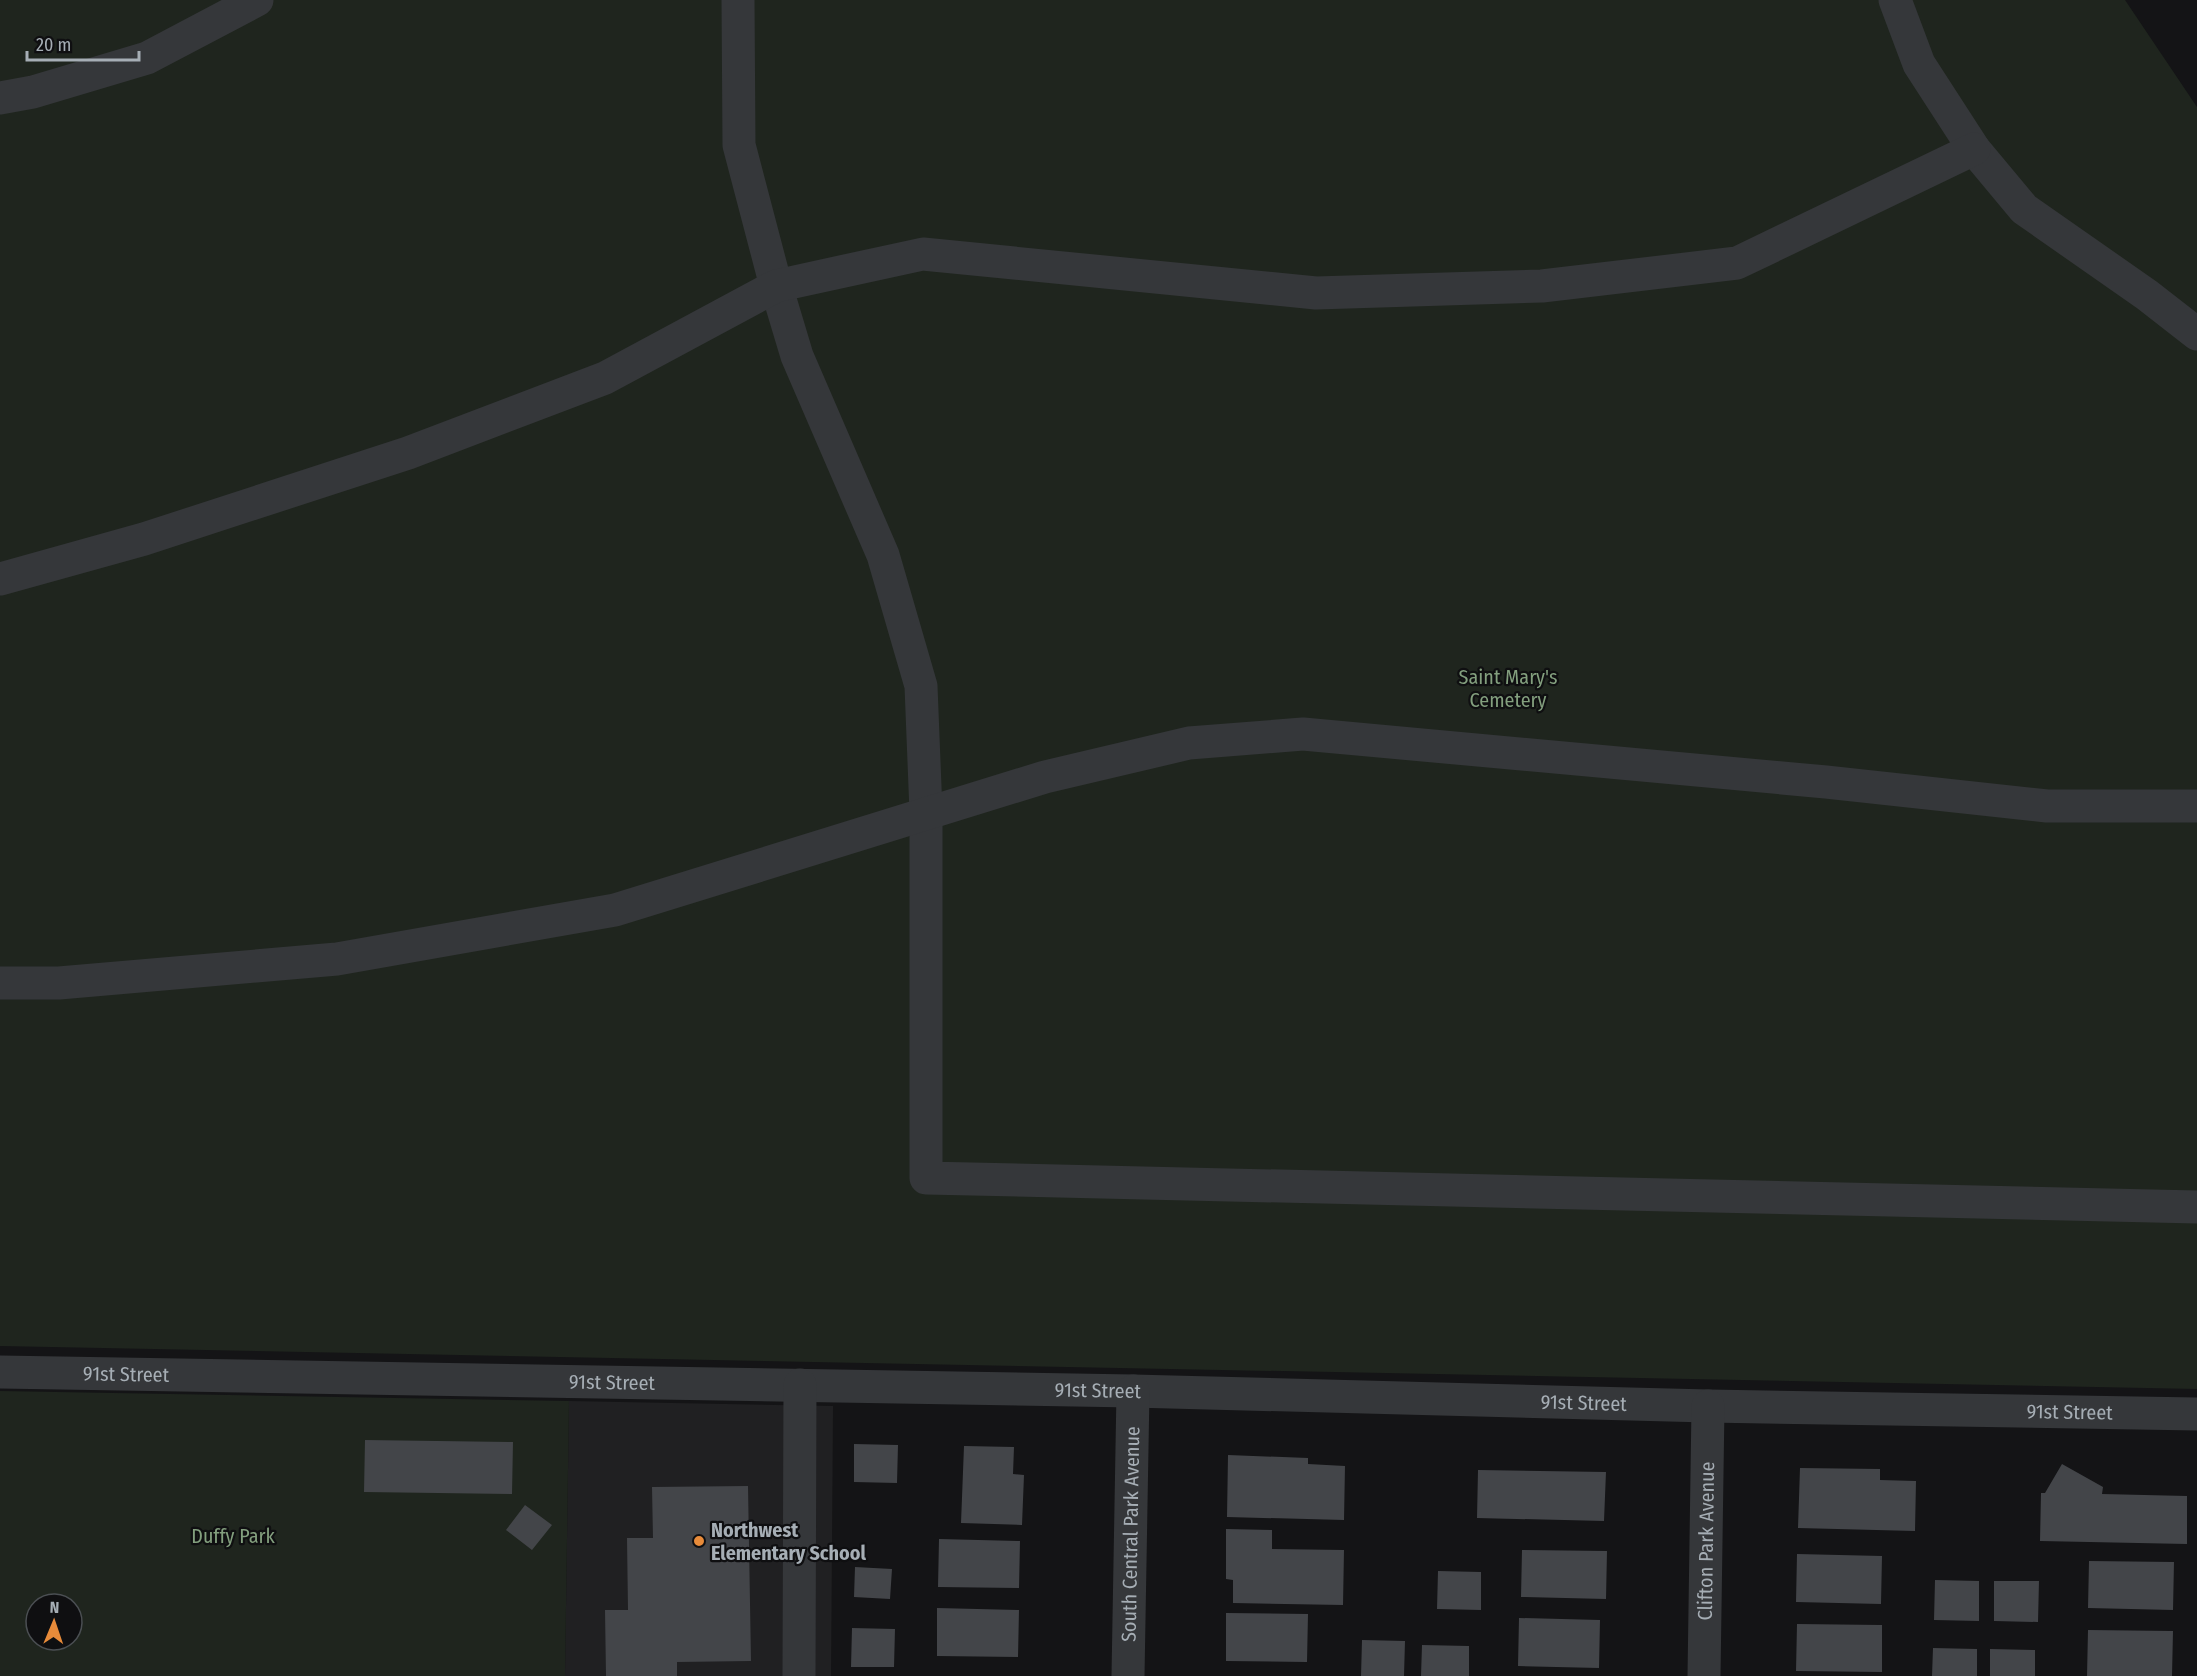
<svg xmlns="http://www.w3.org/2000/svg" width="2197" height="1676" font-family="'Fira Sans Condensed',sans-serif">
<rect width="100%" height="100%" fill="#141416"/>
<path fill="#202022" d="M 569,1401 L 833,1406 L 831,1676 L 565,1676 Z"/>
<path fill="#1f251e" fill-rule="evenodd" d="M 0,0 L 2125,0 L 2197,107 L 2197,1389 L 0,1346 Z
M 0,1391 L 569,1401 L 565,1676 L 0,1676 ZM 36,1604 L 72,1604 L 72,1640 L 36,1640 Z"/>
<path fill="#434549" d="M 365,1440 L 513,1442 L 512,1494 L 364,1492 Z
M 854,1444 L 898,1445 L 897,1483 L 854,1482 Z
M 964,1446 L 1014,1447 L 1013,1474 L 1024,1475 L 1022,1525 L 961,1523 Z
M 1228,1455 L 1308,1458 L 1308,1464 L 1345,1466 L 1344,1520 L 1227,1517 Z
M 2062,1464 L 2103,1487 L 2102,1494 L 2187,1496 L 2187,1544 L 2040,1541 L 2041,1493 L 2045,1493 Z
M 1800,1468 L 1880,1469 L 1880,1480 L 1916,1481 L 1915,1531 L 1798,1528 Z
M 1478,1470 L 1606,1472 L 1604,1521 L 1477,1518 Z
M 748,1486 L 751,1661 L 677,1662 L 677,1676 L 606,1676 L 605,1610 L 628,1610 L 627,1538 L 653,1538 L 652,1487 Z
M 525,1505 L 552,1525 L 532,1550 L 506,1530 Z
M 1226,1529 L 1272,1530 L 1272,1549 L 1344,1550 L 1343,1605 L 1233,1603 L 1233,1580 L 1226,1579 Z
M 939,1539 L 1020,1541 L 1019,1588 L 938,1587 Z
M 1522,1550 L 1607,1551 L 1606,1599 L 1521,1597 Z
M 1797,1554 L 1882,1556 L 1881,1604 L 1796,1602 Z
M 2089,1561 L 2174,1562 L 2173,1610 L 2088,1608 Z
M 855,1567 L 892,1569 L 890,1599 L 854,1597 Z
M 1438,1571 L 1481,1572 L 1481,1610 L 1437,1609 Z
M 1935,1580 L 1979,1581 L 1979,1621 L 1934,1620 Z
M 1994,1581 L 2039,1581 L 2038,1622 L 1994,1621 Z
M 937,1608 L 1019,1610 L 1018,1657 L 937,1656 Z
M 1226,1613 L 1308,1614 L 1307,1662 L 1226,1661 Z
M 1519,1618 L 1600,1620 L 1599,1668 L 1518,1666 Z
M 1797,1624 L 1882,1625 L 1882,1672 L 1796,1671 Z
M 852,1628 L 895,1629 L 894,1667 L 851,1667 Z
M 2088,1630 L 2173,1631 L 2172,1676 L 2087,1676 Z
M 1362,1640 L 1405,1641 L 1404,1676 L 1361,1676 Z
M 1422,1645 L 1469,1646 L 1469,1676 L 1421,1676 Z
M 1933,1648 L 1977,1649 L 1977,1676 L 1932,1676 Z
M 1990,1649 L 2035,1650 L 2035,1676 L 1990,1676 Z"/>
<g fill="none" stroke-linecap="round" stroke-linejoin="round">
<g stroke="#35373a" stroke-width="33">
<path d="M 738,0 L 739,145 L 776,286 L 797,356 L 883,555 L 921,686 L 926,812 L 926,1178 L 2197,1207"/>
<path d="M 1895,0 L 1919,64 L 1974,149 L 2024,209 L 2147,295 L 2197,334"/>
<path d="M 0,98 L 33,92 L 147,58 L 257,0"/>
<path d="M 0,579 L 144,539 L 408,453 L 605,378 L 776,286 L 923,254 L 1316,293 L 1542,286 L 1737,263 L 1974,149"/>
<path d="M 0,983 L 59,983 L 337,959 L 615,910 L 1045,777 L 1189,743 L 1303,734 L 1826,782 L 2047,806 L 2197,806"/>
<path id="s1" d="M 0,1372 L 1133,1391 L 1708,1406 L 2197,1414"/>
<path d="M 799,1676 L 800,1385"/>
<path id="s2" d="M 1128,1676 L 1133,1391"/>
<path id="s3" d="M 1704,1676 L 1708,1406"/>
</g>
</g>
<circle fill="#e88b3a" stroke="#0f0f11" stroke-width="2" cx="699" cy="1541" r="6"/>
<g text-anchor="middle" stroke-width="4.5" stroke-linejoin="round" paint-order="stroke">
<g font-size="20" fill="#839f7e" stroke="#0f0f11">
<text x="1508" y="684">Saint Mary's<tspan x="1508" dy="23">Cemetery</tspan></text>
<text x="233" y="1543">Duffy Park</text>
</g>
<g font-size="20" fill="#a6aeb5" stroke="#0f0f11">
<text dy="7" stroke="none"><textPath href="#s1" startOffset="126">91st Street</textPath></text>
<text dy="7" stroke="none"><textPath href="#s1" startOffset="612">91st Street</textPath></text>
<text dy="7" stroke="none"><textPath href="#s1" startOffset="1098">91st Street</textPath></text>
<text dy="7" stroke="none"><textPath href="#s1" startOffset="1584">91st Street</textPath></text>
<text dy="7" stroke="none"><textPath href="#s1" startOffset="2070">91st Street</textPath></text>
<text dy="7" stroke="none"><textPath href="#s2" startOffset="142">South Central Park Avenue</textPath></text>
<text dy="7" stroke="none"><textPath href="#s3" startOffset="135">Clifton Park Avenue</textPath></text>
</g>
<g font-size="20" font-weight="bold" fill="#a6aeb5" stroke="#0f0f11" text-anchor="start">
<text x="711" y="1537">Northwest<tspan x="711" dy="23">Elementary School</tspan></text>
</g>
</g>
<g transform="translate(54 1622) rotate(2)"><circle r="28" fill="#0f0f11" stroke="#4b4f53" stroke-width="1.5"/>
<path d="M0-4.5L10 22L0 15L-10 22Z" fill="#e88b3a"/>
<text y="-9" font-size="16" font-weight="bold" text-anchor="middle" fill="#a6aeb5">N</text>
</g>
<path d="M27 51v9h112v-9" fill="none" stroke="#a6aeb5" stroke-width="3"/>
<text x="36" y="51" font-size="18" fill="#a6aeb5" stroke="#0f0f11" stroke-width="4.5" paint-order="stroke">20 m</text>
</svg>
